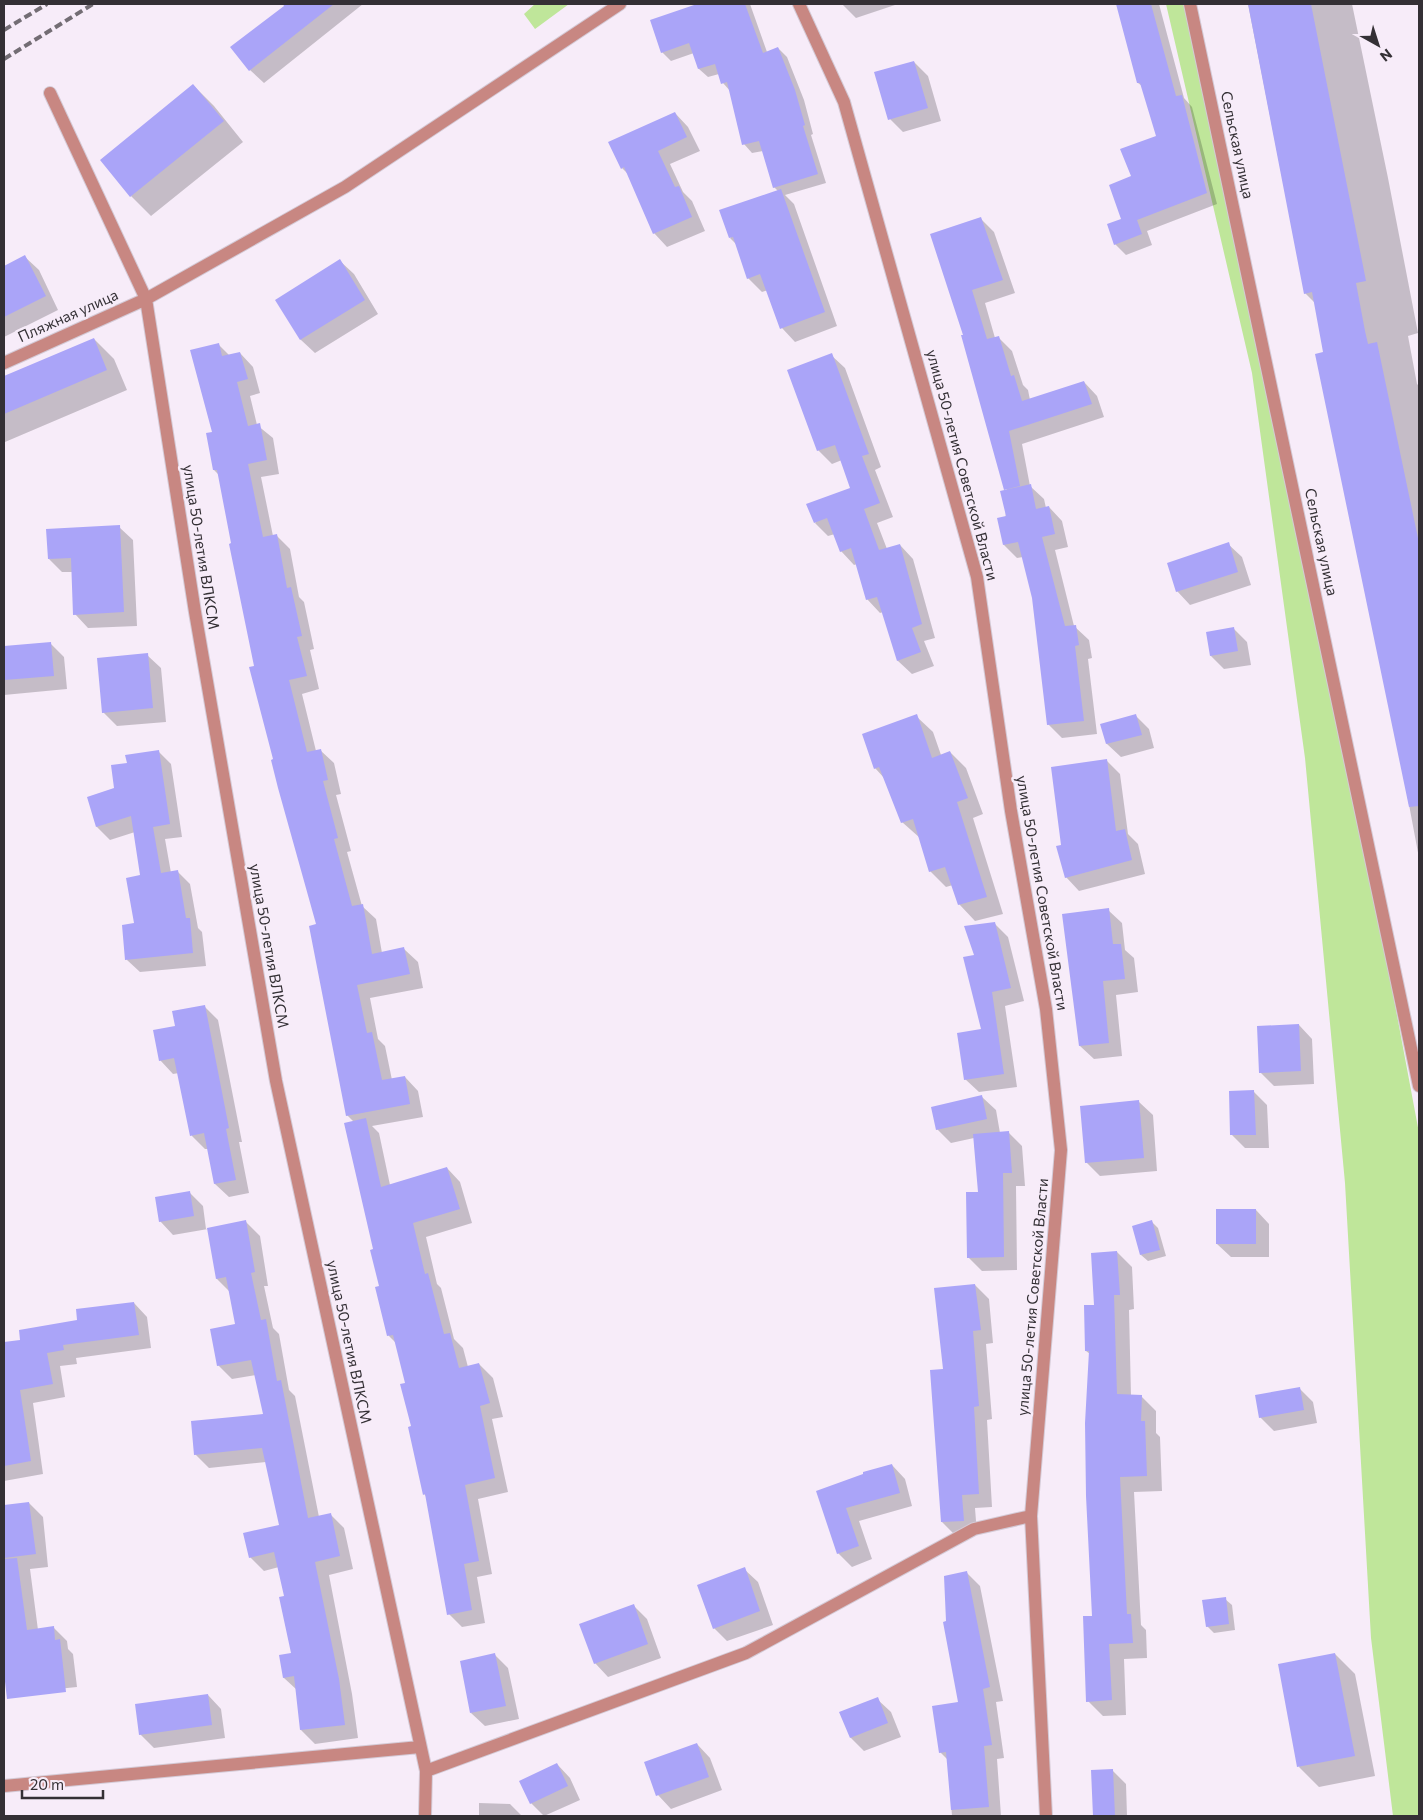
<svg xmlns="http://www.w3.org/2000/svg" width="1423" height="1820" font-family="Commissioner,sans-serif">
<rect width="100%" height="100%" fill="#f7ecf9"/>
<path fill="#bfe69a" d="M 535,4 L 569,4 L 535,29 L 524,14 Z
M 1166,4 L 1185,4 L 1385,951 L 1419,1133 L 1419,1816 L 1393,1816 L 1371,1638 L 1345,1183 L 1305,758 L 1252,373 Z"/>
<path fill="#0003" d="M 288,4 L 363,4 L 264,83 L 250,70 L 255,31 Z
M 701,4 L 750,4 L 767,52 L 778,48 L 787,57 L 804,100 L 813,134 L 811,135 L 826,183 L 785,195 L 794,204 L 837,326 L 795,342 L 782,328 L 768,290 L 762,292 L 748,278 L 737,245 L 730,238 L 778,191 L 774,187 L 763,151 L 752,153 L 744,144 L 731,92 L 723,83 L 719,74 L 708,77 L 699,69 L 694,53 L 671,61 L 662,52 L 652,21 Z
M 842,4 L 898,4 L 856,18 Z
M 1118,4 L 1159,4 L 1184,98 L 1192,107 L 1217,204 L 1147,231 L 1152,245 L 1126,255 L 1115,244 L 1133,177 L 1158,136 L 1142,86 L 1138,83 Z
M 1248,4 L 1352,4 L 1388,178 L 1418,333 L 1408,336 L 1417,384 L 1419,386 L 1419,858 L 1315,303 L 1305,293 Z
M 914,62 L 928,76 L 941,121 L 903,132 L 890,119 Z
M 193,85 L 214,106 L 243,142 L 151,216 L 131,196 Z
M 675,113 L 688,127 L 700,151 L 670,164 L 683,192 L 692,201 L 705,231 L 667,247 L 654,233 L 629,175 L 622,168 Z
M 981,219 L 994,232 L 1015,293 L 985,303 L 995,338 L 998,337 L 1012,351 L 1023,385 L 1028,390 L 1030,400 L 1084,382 L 1097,396 L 1104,417 L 1022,444 L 1030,486 L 1044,499 L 1046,508 L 1049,507 L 1062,521 L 1068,547 L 1055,550 L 1074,626 L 1089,640 L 1092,658 L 1088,659 L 1097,734 L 1062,738 L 1048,724 L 1033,598 L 1023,557 L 1017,558 L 1004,545 L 1007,491 L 964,335 Z
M 25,257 L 39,270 L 58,310 L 4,337 L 4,267 Z
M 340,261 L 354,274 L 378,314 L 315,353 L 301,340 L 277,300 Z
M 94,339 L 114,359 L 127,390 L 5,442 L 4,377 Z
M 218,344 L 230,356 L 240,353 L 253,367 L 260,393 L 250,396 L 257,425 L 273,438 L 279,474 L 261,477 L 273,536 L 276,535 L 290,549 L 299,597 L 304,602 L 314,649 L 310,650 L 319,689 L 302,694 L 316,751 L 320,750 L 334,763 L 341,794 L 336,795 L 351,851 L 347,852 L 362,906 L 376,919 L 382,953 L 404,949 L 418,962 L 423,988 L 370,998 L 378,1039 L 385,1046 L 392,1080 L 405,1077 L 418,1091 L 423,1117 L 372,1126 L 379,1133 L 390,1185 L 447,1168 L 460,1182 L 472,1223 L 426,1237 L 437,1284 L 441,1288 L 454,1339 L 463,1348 L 468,1367 L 479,1364 L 493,1378 L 503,1417 L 492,1419 L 508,1492 L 478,1499 L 492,1574 L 477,1577 L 485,1623 L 462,1627 L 449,1614 L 427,1497 L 424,1494 L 406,1384 L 396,1343 L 389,1336 L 354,1122 L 347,1115 L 317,925 L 274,760 L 219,475 L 214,470 Z
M 831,355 L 845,368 L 881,467 L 875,470 L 893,517 L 877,523 L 887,549 L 900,545 L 913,559 L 935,638 L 924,641 L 934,666 L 912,674 L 898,661 L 883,612 L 880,613 L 867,599 L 857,564 L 854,565 L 841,551 L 835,534 L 828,536 L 815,523 L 852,488 L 842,460 L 832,464 L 818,450 Z
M 119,527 L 133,540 L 137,626 L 88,628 L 75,614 L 72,572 L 62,572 L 49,559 Z
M 1228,544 L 1242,557 L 1251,585 L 1190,605 L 1177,591 Z
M 1233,628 L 1247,642 L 1251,665 L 1224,669 L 1211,656 L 1207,633 Z
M 50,643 L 64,657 L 67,689 L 4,695 L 4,647 Z
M 147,655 L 161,668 L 166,722 L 117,726 L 103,712 Z
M 916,716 L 933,732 L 941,755 L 950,752 L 966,768 L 983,814 L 973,818 L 1003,914 L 975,921 L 959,904 L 953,885 L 946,887 L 930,871 L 920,838 L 902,822 L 885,779 L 875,768 Z
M 1136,716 L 1149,729 L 1154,748 L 1121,757 L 1107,744 L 1102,725 Z
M 158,751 L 171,764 L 182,837 L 165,839 L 171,873 L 177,871 L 190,884 L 198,928 L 202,932 L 206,966 L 140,972 L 127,960 L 135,925 L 142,876 L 135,832 L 110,840 L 97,827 L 88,798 L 116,789 L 128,764 Z
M 1106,760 L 1120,774 L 1128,834 L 1138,844 L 1145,874 L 1079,891 L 1066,877 L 1062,846 Z
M 1108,910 L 1122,923 L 1125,950 L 1134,958 L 1138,992 L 1116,995 L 1122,1056 L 1094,1059 L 1080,1046 Z
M 995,924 L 1008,937 L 1024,1001 L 1005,1006 L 1017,1087 L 979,1092 L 965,1079 L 983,1030 L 975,956 Z
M 204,1006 L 218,1020 L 242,1142 L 239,1142 L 249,1193 L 229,1197 L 215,1184 L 209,1149 L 205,1149 L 192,1136 L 179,1073 L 173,1074 L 160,1060 L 176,1027 Z
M 1299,1025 L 1312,1039 L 1314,1084 L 1274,1086 L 1260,1072 Z
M 1254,1092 L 1267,1105 L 1269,1148 L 1245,1148 L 1232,1135 Z
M 982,1097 L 996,1110 L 1000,1133 L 1009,1133 L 1022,1146 L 1025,1186 L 1016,1186 L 1017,1270 L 982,1271 L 968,1257 L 979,1193 L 974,1138 L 951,1143 L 937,1129 Z
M 1139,1102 L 1153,1115 L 1157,1171 L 1100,1176 L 1086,1162 Z
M 189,1192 L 203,1206 L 206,1229 L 246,1222 L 260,1236 L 268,1286 L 264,1286 L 273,1328 L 279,1334 L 289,1390 L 295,1396 L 319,1517 L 330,1514 L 344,1528 L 353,1569 L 329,1575 L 352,1694 L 358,1738 L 315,1744 L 301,1730 L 297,1690 L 284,1678 L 280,1656 L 292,1654 L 286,1597 L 279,1567 L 264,1571 L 250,1557 L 280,1526 L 266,1462 L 209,1468 L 195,1454 L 265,1415 L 256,1375 L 232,1379 L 218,1365 L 237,1325 L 230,1292 L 217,1279 L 208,1229 L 173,1235 L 160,1221 Z
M 1256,1210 L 1269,1224 L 1269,1257 L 1231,1257 L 1217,1244 Z
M 1152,1222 L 1158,1228 L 1166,1256 L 1148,1261 L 1141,1255 Z
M 1117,1252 L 1132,1267 L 1134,1309 L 1129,1310 L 1131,1396 L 1141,1396 L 1156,1411 L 1156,1433 L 1160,1437 L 1162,1491 L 1134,1492 L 1141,1625 L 1146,1630 L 1147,1658 L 1124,1659 L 1126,1715 L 1103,1716 L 1088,1701 L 1093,1617 L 1090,1354 L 1086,1351 L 1095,1306 Z
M 975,1285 L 989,1299 L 993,1343 L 986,1344 L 992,1419 L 987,1420 L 992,1507 L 975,1508 L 977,1534 L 955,1535 L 942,1522 Z
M 134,1303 L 147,1317 L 151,1348 L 76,1358 L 77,1364 L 60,1366 L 65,1397 L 33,1403 L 43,1474 L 4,1481 L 4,1344 L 22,1341 Z
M 1300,1389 L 1313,1402 L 1317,1423 L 1274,1431 L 1260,1417 Z
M 892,1465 L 905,1479 L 912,1506 L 859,1521 L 872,1559 L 852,1567 L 838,1553 L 817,1492 Z
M 29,1503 L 43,1517 L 48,1567 L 30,1569 L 38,1630 L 54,1628 L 67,1641 L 68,1649 L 73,1654 L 77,1687 L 19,1693 L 6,1680 L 4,1664 L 4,1506 Z
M 744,1569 L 758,1582 L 773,1625 L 727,1641 L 714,1628 Z
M 967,1573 L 980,1586 L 1003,1701 L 996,1702 L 1004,1758 L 997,1759 L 1001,1816 L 952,1816 L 948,1760 L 940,1752 L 960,1703 L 948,1622 Z
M 1225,1599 L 1232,1605 L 1235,1630 L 1214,1633 L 1207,1626 Z
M 633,1605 L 647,1619 L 661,1658 L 608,1677 L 595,1663 Z
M 1335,1654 L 1355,1674 L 1375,1776 L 1319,1787 L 1299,1767 Z
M 495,1655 L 508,1668 L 519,1719 L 485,1726 L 471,1713 Z
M 208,1695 L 221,1709 L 225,1738 L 154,1748 L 140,1734 Z
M 877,1699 L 891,1712 L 901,1737 L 864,1751 L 851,1738 L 841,1713 Z
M 697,1744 L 710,1758 L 722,1790 L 671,1809 L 658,1795 Z
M 557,1764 L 570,1778 L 580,1800 L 544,1816 L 531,1803 Z
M 1112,1770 L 1126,1784 L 1127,1816 L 1094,1816 L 1092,1771 Z
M 479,1803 L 510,1804 L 522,1816 L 479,1816 Z
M 1149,1815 L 1150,1816 L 1130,1816 Z"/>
<path fill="#aaa4f8" d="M 283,4 L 334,4 L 249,71 L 230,47 L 284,6 Z
M 697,4 L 745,4 L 763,53 L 778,47 L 795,90 L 805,125 L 803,126 L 818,174 L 773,188 L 759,141 L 742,145 L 727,82 L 721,84 L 715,64 L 698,69 L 689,43 L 661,53 L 650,20 Z
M 1116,4 L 1151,4 L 1176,96 L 1182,95 L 1207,193 L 1137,220 L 1142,234 L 1114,245 L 1107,224 L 1121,219 L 1109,185 L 1131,176 L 1120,149 L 1156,136 L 1140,83 L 1137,83 Z
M 1248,4 L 1311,4 L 1366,281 L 1356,283 L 1365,331 L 1368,344 L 1377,342 L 1419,543 L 1419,806 L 1409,807 L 1315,354 L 1323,352 L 1312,292 L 1304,294 Z
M 914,61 L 928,108 L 888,120 L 874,72 Z
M 193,84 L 224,121 L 130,197 L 100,160 Z
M 675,112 L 687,137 L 658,151 L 675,187 L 679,186 L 692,217 L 653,234 L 624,167 L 621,169 L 608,142 Z
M 781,189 L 825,312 L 780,329 L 760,274 L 747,279 L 733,237 L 729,238 L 719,210 Z
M 981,217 L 1003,280 L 972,290 L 987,339 L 999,336 L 1011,376 L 1014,375 L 1022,401 L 1084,381 L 1092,404 L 1009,431 L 1020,486 L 1004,490 L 961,335 L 963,335 L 930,234 Z
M 25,255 L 46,296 L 4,317 L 4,266 Z
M 340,259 L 365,300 L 300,340 L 275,300 Z
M 94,338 L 107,370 L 4,414 L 4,376 Z
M 219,343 L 222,356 L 240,352 L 248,379 L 237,382 L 248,426 L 260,423 L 267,460 L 248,464 L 263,537 L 277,534 L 287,588 L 291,587 L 302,636 L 297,637 L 307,676 L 289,680 L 307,752 L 321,749 L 328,780 L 323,781 L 338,838 L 334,839 L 352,906 L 363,904 L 372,954 L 404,947 L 410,974 L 357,985 L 367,1033 L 372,1032 L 382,1080 L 405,1076 L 410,1104 L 346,1116 L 309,926 L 316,924 L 278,788 L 271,760 L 273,759 L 249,667 L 254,666 L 229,544 L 231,543 L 217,470 L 213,470 L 206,433 L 212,432 L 190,350 Z
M 832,353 L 869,454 L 862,456 L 880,503 L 864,509 L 879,550 L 900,544 L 922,624 L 912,628 L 921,652 L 897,661 L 877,597 L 866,600 L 851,548 L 840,552 L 827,518 L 814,523 L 806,504 L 850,488 L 835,445 L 817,451 L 787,370 Z
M 1031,484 L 1036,509 L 1049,506 L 1055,534 L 1042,537 L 1065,626 L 1076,625 L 1079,645 L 1075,646 L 1084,721 L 1047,725 L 1032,598 L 1018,542 L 1003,545 L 997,518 L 1006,516 L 1000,491 Z
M 120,525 L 124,612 L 73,615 L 71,558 L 48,559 L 46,529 Z
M 1229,542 L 1238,572 L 1176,592 L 1167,563 Z
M 1234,627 L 1238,651 L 1210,656 L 1206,632 Z
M 51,642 L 54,676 L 4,680 L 4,646 Z
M 148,653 L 153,708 L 102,713 L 97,658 Z
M 917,714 L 932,758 L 950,751 L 968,798 L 957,802 L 987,897 L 958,905 L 945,867 L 929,872 L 913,819 L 901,823 L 879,767 L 874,769 L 862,734 Z
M 1136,714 L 1142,735 L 1106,744 L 1100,724 Z
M 159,750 L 170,824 L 153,827 L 161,873 L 178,870 L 186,918 L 190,918 L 193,953 L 125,960 L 122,925 L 134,923 L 126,878 L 140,875 L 131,816 L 96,827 L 87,797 L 114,788 L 111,765 L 127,763 L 125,755 Z
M 1107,759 L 1116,831 L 1125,829 L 1132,860 L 1065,878 L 1056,846 L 1061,845 L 1051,767 Z
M 1109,908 L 1113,944 L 1121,944 L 1125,979 L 1103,981 L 1109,1043 L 1079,1046 L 1062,914 Z
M 995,922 L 1011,988 L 992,992 L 1004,1074 L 964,1080 L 957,1033 L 981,1029 L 963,957 L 974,955 L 964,926 Z
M 205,1005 L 229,1128 L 226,1129 L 236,1180 L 214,1184 L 204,1133 L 190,1136 L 174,1058 L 159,1061 L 153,1030 L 175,1026 L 172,1011 Z
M 1299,1024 L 1301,1071 L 1259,1073 L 1257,1026 Z
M 1254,1090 L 1256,1135 L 1230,1135 L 1229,1091 Z
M 982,1095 L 987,1119 L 936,1130 L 931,1107 Z
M 1139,1100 L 1144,1158 L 1085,1163 L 1080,1106 Z
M 366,1118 L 381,1187 L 447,1167 L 460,1209 L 413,1223 L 425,1274 L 428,1273 L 444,1334 L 450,1333 L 459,1368 L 479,1363 L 490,1403 L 480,1406 L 495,1478 L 465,1485 L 479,1561 L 464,1564 L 472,1610 L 447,1615 L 425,1494 L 423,1495 L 408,1427 L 411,1426 L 400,1384 L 405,1383 L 393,1335 L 387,1336 L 375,1287 L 379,1286 L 370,1250 L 373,1249 L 344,1123 Z
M 1009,1131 L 1012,1173 L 1003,1173 L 1004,1257 L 967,1258 L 966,1192 L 978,1192 L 973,1134 Z
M 190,1191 L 194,1216 L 159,1222 L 155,1197 Z
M 1216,1209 L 1256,1209 L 1256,1244 L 1216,1244 Z
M 246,1220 L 255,1272 L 251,1273 L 261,1320 L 266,1319 L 277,1381 L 281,1380 L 308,1518 L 331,1513 L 340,1556 L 315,1562 L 339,1679 L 345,1725 L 300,1730 L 294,1676 L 283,1678 L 279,1655 L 291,1653 L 279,1597 L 284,1596 L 274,1552 L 249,1558 L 243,1533 L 279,1525 L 262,1448 L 194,1455 L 191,1421 L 263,1414 L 251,1360 L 217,1366 L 210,1329 L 235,1324 L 226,1277 L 216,1279 L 207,1228 Z
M 1152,1220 L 1160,1250 L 1140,1255 L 1132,1226 Z
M 1117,1251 L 1120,1295 L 1114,1295 L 1117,1394 L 1142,1395 L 1141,1421 L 1145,1421 L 1147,1476 L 1120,1477 L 1127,1614 L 1131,1614 L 1133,1643 L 1109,1644 L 1112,1700 L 1086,1702 L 1083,1616 L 1092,1616 L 1086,1496 L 1085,1423 L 1089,1351 L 1085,1351 L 1084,1305 L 1094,1305 L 1091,1253 Z
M 975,1284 L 981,1330 L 973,1331 L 979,1406 L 974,1407 L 979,1494 L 962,1495 L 964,1521 L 941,1522 L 930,1370 L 943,1369 L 934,1288 Z
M 134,1302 L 139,1335 L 63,1345 L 64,1350 L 47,1353 L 53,1384 L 20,1390 L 31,1461 L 4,1466 L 4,1342 L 20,1340 L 19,1330 L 77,1320 L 76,1309 Z
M 1300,1387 L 1304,1410 L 1259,1418 L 1255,1395 Z
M 892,1464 L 900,1493 L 846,1508 L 859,1546 L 837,1554 L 816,1491 L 863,1474 L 863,1472 Z
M 29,1502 L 36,1554 L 4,1558 L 4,1505 Z
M 17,1558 L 27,1630 L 54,1626 L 55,1640 L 60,1639 L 66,1692 L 7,1699 L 4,1673 L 4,1559 Z
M 745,1567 L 760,1611 L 713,1629 L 697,1585 Z
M 967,1571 L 990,1687 L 983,1689 L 992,1745 L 984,1746 L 989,1807 L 951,1810 L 946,1752 L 939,1753 L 932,1706 L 958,1702 L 943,1622 L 946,1621 L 944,1576 Z
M 1226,1597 L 1229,1624 L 1206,1627 L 1202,1600 Z
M 634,1604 L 648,1644 L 594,1664 L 579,1624 Z
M 495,1653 L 506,1706 L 470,1713 L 460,1661 Z
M 1335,1653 L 1355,1756 L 1297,1767 L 1278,1664 Z
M 208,1694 L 212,1725 L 139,1735 L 135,1704 Z
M 878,1697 L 888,1723 L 850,1738 L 839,1712 Z
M 697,1743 L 709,1777 L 656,1796 L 644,1762 Z
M 557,1763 L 568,1786 L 530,1804 L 519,1781 Z
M 1113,1769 L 1115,1816 L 1093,1816 L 1091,1770 Z"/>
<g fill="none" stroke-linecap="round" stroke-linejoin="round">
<g stroke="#d4cad6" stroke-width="14">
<path id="minor" d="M 799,4 L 844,102 L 977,577 L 1011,811 L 1046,1009 L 1061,1150 L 1031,1516 L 1046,1816
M 1190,4 L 1419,1086
M 50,93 L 146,299 L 195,612 L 276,1081 L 426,1771 L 425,1816
M 4,363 L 146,299 L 345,187 L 620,4
M 426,1771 L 746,1653 L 974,1529 L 1031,1516
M 4,1786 L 420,1747"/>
</g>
<use href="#minor" stroke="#c88782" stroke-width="12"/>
<path stroke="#736d74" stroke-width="4" stroke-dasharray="8 4" stroke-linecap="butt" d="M 4,30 L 47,4
M 4,59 L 93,4"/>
</g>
<g text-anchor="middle" stroke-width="5" stroke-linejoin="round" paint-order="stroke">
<g font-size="15" fill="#343035" stroke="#f7ecf9">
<text transform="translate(1237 145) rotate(78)" y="5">Сельская улица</text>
<text transform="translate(68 316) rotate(-24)" y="5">Пляжная улица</text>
<text transform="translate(962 465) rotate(75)" y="5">улица 50-летия Советской Власти</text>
<text transform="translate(1321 542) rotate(78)" y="5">Сельская улица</text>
<text transform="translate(201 547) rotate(81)" y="5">улица 50-летия ВЛКСМ</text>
<text transform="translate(1042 893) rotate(80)" y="5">улица 50-летия Советской Власти</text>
<text transform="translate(269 946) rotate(80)" y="5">улица 50-летия ВЛКСМ</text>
<text transform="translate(1033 1297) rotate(-85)" y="5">улица 50-летия Советской Власти</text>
<text transform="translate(349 1342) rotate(78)" y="5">улица 50-летия ВЛКСМ</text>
</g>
</g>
<rect width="1423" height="1820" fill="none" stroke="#343035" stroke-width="10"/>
<g transform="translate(1378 45) rotate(141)" stroke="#f7ecf9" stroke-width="4" paint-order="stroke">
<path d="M0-4L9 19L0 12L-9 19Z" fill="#343035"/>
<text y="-8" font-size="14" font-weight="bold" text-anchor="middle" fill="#343035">N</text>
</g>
<path d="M22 1790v8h81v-8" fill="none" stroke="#343035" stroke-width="2.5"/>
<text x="30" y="1790" font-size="15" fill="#343035" stroke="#f7ecf9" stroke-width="4" paint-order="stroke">20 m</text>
</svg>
